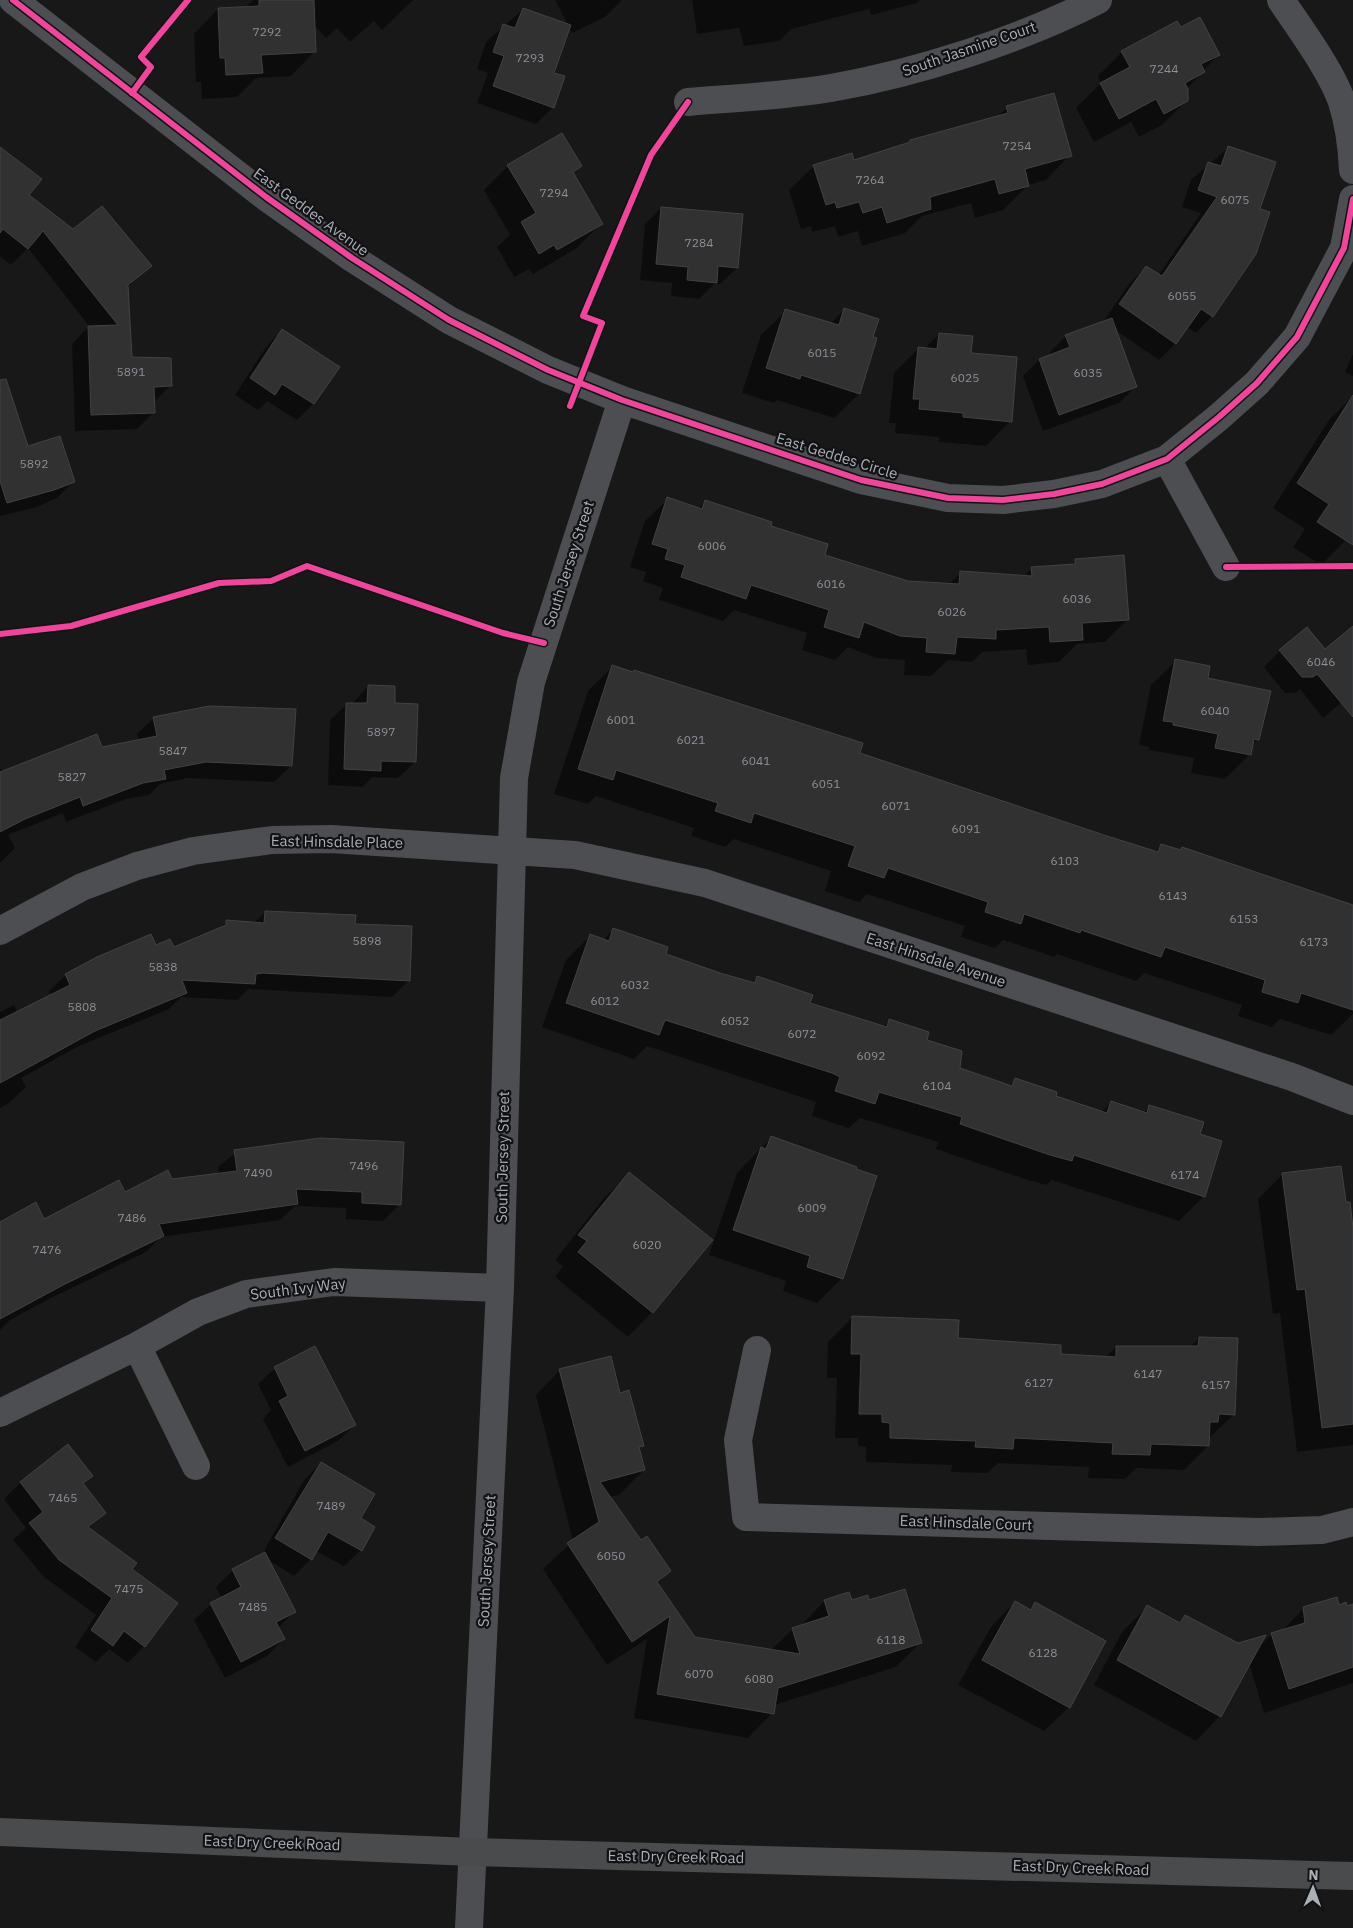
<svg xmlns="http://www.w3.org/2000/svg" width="1353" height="1928" font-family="'IBM Plex Sans',sans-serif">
<rect width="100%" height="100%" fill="#181818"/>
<path fill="#0007" d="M 253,0 L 413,0 L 382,30 L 374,21 L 350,42 L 337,28 L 326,38 L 314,25 L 315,51 L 291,76 L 256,78 L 237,97 L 202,99 L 201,82 L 196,82 L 194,34 L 218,9 L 245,8 Z
M 555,0 L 622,0 L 605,17 L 572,33 L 569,28 L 552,74 L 553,107 L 536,124 L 477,103 L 488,73 L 477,69 L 486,42 L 523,9 L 568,25 Z
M 692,0 L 920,0 L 917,3 L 871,15 L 869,9 L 791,29 L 779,41 L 744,46 L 739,28 L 697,34 Z
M 1181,29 L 1218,55 L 1187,89 L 1187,100 L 1162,125 L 1139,137 L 1131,122 L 1094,142 L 1076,108 L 1101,83 L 1098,76 L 1122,52 Z
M 1007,108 L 1070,155 L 1046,180 L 1028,185 L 1003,210 L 975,218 L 971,203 L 922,216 L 905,233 L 862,246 L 858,231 L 838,237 L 835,226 L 812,232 L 811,226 L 801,229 L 789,190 L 814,166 L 853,162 L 906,145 L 910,141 L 997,117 Z
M 1228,148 L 1259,210 L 1212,316 L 1196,333 L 1187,327 L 1175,344 L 1159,360 L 1115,330 L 1136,386 L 1119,403 L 1043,431 L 1023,376 L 1039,360 L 1051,356 L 1050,352 L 1066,336 L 1103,322 L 1129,284 L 1146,267 L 1158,276 L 1201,213 L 1182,207 L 1191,180 Z
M 0,149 L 27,195 L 73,231 L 150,266 L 127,288 L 131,359 L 171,385 L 154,402 L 154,412 L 137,429 L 75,431 L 72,344 L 89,326 L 28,248 L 11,265 L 0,256 Z
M 508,166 L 580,166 L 572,174 L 601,223 L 577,248 L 533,274 L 529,269 L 514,277 L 497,247 L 510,235 L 484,190 Z
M 661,208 L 737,268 L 720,284 L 714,284 L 699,299 L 671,296 L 672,283 L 640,280 L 645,224 Z
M 844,310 L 859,394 L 834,418 L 777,400 L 774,403 L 742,393 L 761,335 L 786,311 L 830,324 Z
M 282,330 L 313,404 L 297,420 L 267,401 L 258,410 L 235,395 L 266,347 Z
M 939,334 L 970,354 L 1010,421 L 986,446 L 939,442 L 939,437 L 895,433 L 896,423 L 889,423 L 894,373 L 918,349 L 924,349 Z
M 1353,354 L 1353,376 L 1345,372 Z
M 1353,396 L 1353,529 L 1346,540 L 1321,565 L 1293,547 L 1305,529 L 1273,508 L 1329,420 Z
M 0,436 L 27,448 L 73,482 L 57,498 L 37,507 L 0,516 Z
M 668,499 L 698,509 L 705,501 L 769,527 L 823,555 L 907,582 L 948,585 L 961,573 L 1023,577 L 1032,568 L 1070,566 L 1076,560 L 1128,619 L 1105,642 L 1077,644 L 1059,662 L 1028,665 L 1026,649 L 982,652 L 972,662 L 948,660 L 931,676 L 904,675 L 905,660 L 876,658 L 848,647 L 835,660 L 802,650 L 807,633 L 734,610 L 723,621 L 659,600 L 663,588 L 643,581 L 646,572 L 630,567 L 645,521 Z
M 1353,627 L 1353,693 L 1323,718 L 1300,689 L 1295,693 L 1285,693 L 1264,667 L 1280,651 L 1325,651 Z
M 1176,661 L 1207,679 L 1258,739 L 1251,746 L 1250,754 L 1225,779 L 1191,773 L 1194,758 L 1149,750 L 1149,747 L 1139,745 L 1151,685 Z
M 612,667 L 858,754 L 1154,852 L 1161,845 L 1179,851 L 1182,848 L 1353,906 L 1353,1014 L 1331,1035 L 1280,1019 L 1272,1027 L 1238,1016 L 1242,1005 L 1144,973 L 1136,981 L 1057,954 L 1054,957 L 1003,940 L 995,948 L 961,937 L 965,926 L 867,894 L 859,902 L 825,891 L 831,871 L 734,839 L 725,847 L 691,836 L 694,828 L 596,796 L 588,804 L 554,794 L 588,691 Z
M 368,686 L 394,704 L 415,762 L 398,778 L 372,777 L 363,787 L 328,785 L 330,720 L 347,704 L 352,704 Z
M 154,718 L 291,766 L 274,782 L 188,778 L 160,784 L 149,795 L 126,799 L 66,822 L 63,813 L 8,835 L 15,848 L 0,863 L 0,768 L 3,772 L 139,741 L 137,734 Z
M 265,912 L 354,925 L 409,980 L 392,997 L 248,989 L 238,1000 L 181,997 L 169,1009 L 77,1047 L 21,1078 L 26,1087 L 9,1103 L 0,1108 L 0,1012 L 14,1005 L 18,1013 L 51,996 L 49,991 L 66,975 L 155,946 L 173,949 L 218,930 L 227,922 L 254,923 Z
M 613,930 L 664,955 L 752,984 L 758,978 L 809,1004 L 883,1027 L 890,1021 L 925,1040 L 958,1069 L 1009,1086 L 1016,1079 L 1054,1097 L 1101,1112 L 1111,1103 L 1143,1113 L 1150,1107 L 1198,1135 L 1204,1196 L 1179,1221 L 1052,1180 L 1046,1185 L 1025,1179 L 936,1149 L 938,1142 L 860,1118 L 849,1128 L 812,1116 L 816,1102 L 647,1046 L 634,1059 L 542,1027 L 566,960 L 590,936 L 603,940 Z
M 771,1138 L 842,1278 L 817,1303 L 783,1291 L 786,1281 L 709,1255 L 737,1173 Z
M 239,1150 L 400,1204 L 383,1221 L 346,1219 L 346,1208 L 295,1206 L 280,1220 L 161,1237 L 146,1252 L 47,1300 L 10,1320 L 0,1330 L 0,1229 L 44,1220 L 171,1180 L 219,1174 L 218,1167 Z
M 629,1174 L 712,1240 L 652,1312 L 628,1337 L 555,1277 L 563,1266 L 555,1260 L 604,1198 Z
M 1283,1174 L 1353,1240 L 1353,1445 L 1297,1452 L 1280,1313 L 1273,1314 L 1258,1199 Z
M 853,1317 L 957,1339 L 1060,1355 L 1105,1358 L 1116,1347 L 1190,1347 L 1199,1338 L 1234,1414 L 1208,1439 L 1208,1446 L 1184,1470 L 1136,1468 L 1125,1479 L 1088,1478 L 1089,1467 L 998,1463 L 987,1473 L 951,1472 L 952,1465 L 866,1462 L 866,1447 L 858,1446 L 858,1438 L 835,1438 L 837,1378 L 827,1378 L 828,1342 Z
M 275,1368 L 355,1425 L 338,1441 L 288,1467 L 263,1419 L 271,1410 L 258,1384 Z
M 560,1370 L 619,1394 L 642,1446 L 639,1449 L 644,1470 L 619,1495 L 609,1497 L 640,1542 L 670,1571 L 657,1584 L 694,1638 L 771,1650 L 793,1629 L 800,1627 L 824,1601 L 869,1602 L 920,1643 L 896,1667 L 774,1705 L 772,1713 L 748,1738 L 634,1718 L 647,1639 L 607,1665 L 543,1569 L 573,1541 L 536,1395 Z
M 68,1446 L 91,1476 L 82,1484 L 105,1513 L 88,1529 L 131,1570 L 144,1646 L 128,1663 L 109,1649 L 96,1662 L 75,1647 L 96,1615 L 43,1576 L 13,1540 L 26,1528 L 4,1499 L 20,1483 Z
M 321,1463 L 359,1519 L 361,1550 L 344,1566 L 316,1551 L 311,1559 L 294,1576 L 268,1560 L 295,1611 L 278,1628 L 284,1639 L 267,1656 L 225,1678 L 194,1620 L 211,1604 L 222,1598 L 216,1587 L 233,1570 L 261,1556 L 304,1480 Z
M 1015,1602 L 1029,1610 L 1036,1604 L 1069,1707 L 1044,1731 L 958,1685 L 991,1627 Z
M 1353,1605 L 1353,1683 L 1264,1713 L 1249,1663 L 1220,1716 L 1196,1741 L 1094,1685 L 1122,1632 L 1147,1607 L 1178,1624 L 1185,1617 L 1238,1645 L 1258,1648 L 1272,1634 L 1281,1632 L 1304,1608 Z"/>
<path fill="#313132" stroke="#404244" d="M 259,0 L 314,0 L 316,52 L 261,55 L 263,73 L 226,75 L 225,58 L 220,58 L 218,8 L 259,6 Z
M 523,8 L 571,25 L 554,73 L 565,76 L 554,108 L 493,86 L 504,56 L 493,52 L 503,24 L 515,28 Z
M 1200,17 L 1220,55 L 1201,64 L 1205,72 L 1185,83 L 1188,89 L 1188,101 L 1164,114 L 1156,99 L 1119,119 L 1100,83 L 1130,67 L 1121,51 L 1177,21 L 1181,27 Z
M 1054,93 L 1072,156 L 1025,169 L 1029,186 L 999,194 L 995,179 L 930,197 L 931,209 L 887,223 L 882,207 L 863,213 L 859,202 L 837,208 L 835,202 L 826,205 L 813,165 L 852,153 L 854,160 L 910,142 L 910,140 L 1008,113 L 1006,106 Z
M 562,133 L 582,166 L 573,172 L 603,224 L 557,250 L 554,245 L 539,254 L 521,222 L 536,213 L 507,165 Z
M 1228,146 L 1276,162 L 1260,209 L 1270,212 L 1256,254 L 1213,317 L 1201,309 L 1176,344 L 1119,304 L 1146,266 L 1162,276 L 1217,197 L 1198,190 L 1208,162 L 1221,166 Z
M 0,147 L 42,179 L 29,195 L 73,229 L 102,206 L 152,266 L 128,285 L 132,357 L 171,358 L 172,386 L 154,387 L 155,413 L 91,415 L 88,326 L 118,325 L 43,231 L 28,249 L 3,229 L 0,233 Z
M 661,207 L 743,214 L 738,268 L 718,266 L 717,283 L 687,280 L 688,267 L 656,264 Z
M 844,308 L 879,319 L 873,337 L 877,338 L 860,394 L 801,375 L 800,379 L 766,368 L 785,309 L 839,325 Z
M 1112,318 L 1137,387 L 1059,415 L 1039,359 L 1070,347 L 1065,335 Z
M 282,329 L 340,367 L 314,404 L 282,384 L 275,395 L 250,378 Z
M 939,333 L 973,336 L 971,353 L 1017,357 L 1012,422 L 963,417 L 963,413 L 919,409 L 920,399 L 913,399 L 918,347 L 937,349 Z
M 6,379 L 28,446 L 60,436 L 75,482 L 54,490 L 7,503 L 0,481 L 0,380 Z
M 1353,395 L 1353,545 L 1317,522 L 1329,504 L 1297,483 Z
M 667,497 L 702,509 L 705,500 L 772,522 L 771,526 L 828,544 L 825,555 L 908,581 L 959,584 L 960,571 L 1032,576 L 1031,567 L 1075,564 L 1075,559 L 1124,555 L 1129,620 L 1082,623 L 1083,640 L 1050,642 L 1049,627 L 996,630 L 996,639 L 957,637 L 955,654 L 926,652 L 927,638 L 900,636 L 864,622 L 859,638 L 824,627 L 829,610 L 751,585 L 746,599 L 681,577 L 685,565 L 665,559 L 668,549 L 652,544 Z
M 1353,626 L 1353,717 L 1317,674 L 1313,677 L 1302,677 L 1279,650 L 1307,627 L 1325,649 Z
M 1175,659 L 1210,666 L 1208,678 L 1271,691 L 1259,740 L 1254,739 L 1251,755 L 1215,748 L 1218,734 L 1173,725 L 1173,722 L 1163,721 Z
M 612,665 L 633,672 L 634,670 L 863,743 L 860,753 L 1104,835 L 1158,852 L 1161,844 L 1181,850 L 1182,847 L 1353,905 L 1353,1010 L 1301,993 L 1298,1003 L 1262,992 L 1265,980 L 1165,947 L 1161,957 L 1081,930 L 1080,933 L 1024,914 L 1021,924 L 985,912 L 988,902 L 888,868 L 884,878 L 848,866 L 855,846 L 754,813 L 751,823 L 715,811 L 718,803 L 616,770 L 613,780 L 578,769 Z
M 368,685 L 395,686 L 395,703 L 418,704 L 416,762 L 381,761 L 381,771 L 344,769 L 346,703 L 367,703 Z
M 209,706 L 296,709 L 292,766 L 206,762 L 164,770 L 166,779 L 143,783 L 83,806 L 80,797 L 25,819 L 0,832 L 0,772 L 97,734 L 102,747 L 157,736 L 153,717 Z
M 265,911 L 356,915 L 355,924 L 412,926 L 410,981 L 262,973 L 256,974 L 255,984 L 182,980 L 187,993 L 95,1031 L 0,1083 L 0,1020 L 70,985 L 65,974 L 97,957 L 151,934 L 156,945 L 170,939 L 174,947 L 226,925 L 226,920 L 264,923 Z
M 613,928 L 668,947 L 666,954 L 720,973 L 755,983 L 757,976 L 813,995 L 810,1003 L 887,1027 L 889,1019 L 929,1032 L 927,1040 L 962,1051 L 960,1068 L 1012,1086 L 1015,1078 L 1057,1092 L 1056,1096 L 1107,1113 L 1111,1101 L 1147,1113 L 1149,1105 L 1204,1122 L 1200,1134 L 1222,1141 L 1205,1197 L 1074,1155 L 1072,1161 L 1050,1155 L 960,1124 L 962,1117 L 879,1092 L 875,1104 L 835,1091 L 840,1077 L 832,1073 L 665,1020 L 659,1035 L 566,1003 L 590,934 L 609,941 Z
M 771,1136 L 857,1167 L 856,1169 L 877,1176 L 843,1279 L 807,1267 L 810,1256 L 733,1230 L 761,1147 L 766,1149 Z
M 320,1138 L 404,1142 L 401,1205 L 362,1203 L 362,1192 L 296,1189 L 298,1204 L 159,1224 L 164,1236 L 65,1284 L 0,1319 L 0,1222 L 36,1202 L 44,1219 L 119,1180 L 125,1192 L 168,1170 L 172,1179 L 237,1171 L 234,1150 Z
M 1341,1166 L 1346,1202 L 1350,1202 L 1353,1228 L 1353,1424 L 1322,1428 L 1305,1289 L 1297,1290 L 1282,1173 Z
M 629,1172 L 713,1240 L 653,1313 L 578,1252 L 587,1241 L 578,1235 Z
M 852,1316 L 959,1320 L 958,1338 L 1061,1345 L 1061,1354 L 1116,1357 L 1116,1346 L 1198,1346 L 1199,1337 L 1238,1338 L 1235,1415 L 1219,1414 L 1218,1422 L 1210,1422 L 1209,1446 L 1151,1444 L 1150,1455 L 1112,1454 L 1113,1443 L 1014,1438 L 1013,1449 L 975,1447 L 976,1441 L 890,1438 L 890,1423 L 882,1422 L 882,1414 L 859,1414 L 861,1354 L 851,1354 Z
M 315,1346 L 356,1425 L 305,1451 L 279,1401 L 288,1396 L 274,1367 Z
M 611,1356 L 620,1393 L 629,1390 L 644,1446 L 639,1447 L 645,1470 L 600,1482 L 641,1540 L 647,1536 L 671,1571 L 657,1582 L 695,1637 L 800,1654 L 792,1628 L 829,1616 L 824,1600 L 849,1592 L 852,1600 L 868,1595 L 869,1600 L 905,1589 L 922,1643 L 778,1688 L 774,1714 L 657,1694 L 670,1616 L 632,1642 L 567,1543 L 599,1522 L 559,1369 Z
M 68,1444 L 93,1476 L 83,1483 L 106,1513 L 88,1527 L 137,1563 L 132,1569 L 178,1603 L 145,1647 L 124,1631 L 113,1646 L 91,1630 L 112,1598 L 59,1560 L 29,1523 L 43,1512 L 20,1482 Z
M 321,1462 L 375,1494 L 361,1518 L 375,1527 L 362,1551 L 328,1532 L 312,1560 L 275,1538 Z
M 265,1552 L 296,1612 L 276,1622 L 285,1639 L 241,1662 L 210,1603 L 241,1587 L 232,1569 Z
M 1337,1597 L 1339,1605 L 1346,1602 L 1347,1606 L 1353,1604 L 1353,1667 L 1289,1689 L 1271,1633 L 1305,1623 L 1303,1607 Z
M 1015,1601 L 1031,1610 L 1035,1602 L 1106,1641 L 1070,1708 L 982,1660 Z
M 1147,1605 L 1180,1623 L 1185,1615 L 1238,1643 L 1266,1635 L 1221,1717 L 1117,1660 Z"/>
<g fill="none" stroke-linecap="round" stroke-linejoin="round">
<path stroke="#4d4e51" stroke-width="28" d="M 13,0 L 266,197 L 352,258 L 449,320 L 548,370 L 622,400 L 861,480 L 948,498 L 1003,500 L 1054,494 L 1102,484 L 1167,459 L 1219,417 L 1257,383 L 1297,337 L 1344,248 L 1353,199
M 1281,0 C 1300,29 1331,70 1342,102 C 1349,124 1352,148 1353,170
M 688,102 C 735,98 784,96 831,88 C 917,73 1020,40 1098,0
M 1167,459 L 1226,567
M 0,931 L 82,887 L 137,866 L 193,851 L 272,840 L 331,839 L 575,855 L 705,883 L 1292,1077 L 1353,1101
M 137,1346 L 196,1466
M 757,1350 L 738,1440 L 746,1517 L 1259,1532 L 1322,1530 L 1353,1522
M 0,1413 L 137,1346 L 198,1312 L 246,1294 L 334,1282 L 500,1288
M 469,1928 L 500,1288 L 514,778 L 531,682 L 622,400"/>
<path stroke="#4a4b4d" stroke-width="28" d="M 0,1832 L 472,1852 L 1353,1876"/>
<g stroke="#121214" stroke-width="9">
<path id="cycleway" d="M 13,0 L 266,197 L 352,258 L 449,320 L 548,370 L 622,400 L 861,480 L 948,498 L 1003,500 L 1054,494 L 1102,484 L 1167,459 L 1219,417 L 1257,383 L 1297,337 L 1344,248 L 1353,199
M 132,93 L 151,67 L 141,57 L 188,0
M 570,406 L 602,323 L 583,316 L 651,155 L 688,102
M 1226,567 L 1353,566
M 0,634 L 71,626 L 219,583 L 271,581 L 307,566 L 503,633 L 544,643"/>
</g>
<use href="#cycleway" stroke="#ed469a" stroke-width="6"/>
</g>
<g text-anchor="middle" stroke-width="4.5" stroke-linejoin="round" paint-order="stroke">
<g font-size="12" fill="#8c9096">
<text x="267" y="36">7292</text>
<text x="530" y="62">7293</text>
<text x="1164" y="73">7244</text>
<text x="1017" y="150">7254</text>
<text x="870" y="184">7264</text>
<text x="554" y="197">7294</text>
<text x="1235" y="204">6075</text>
<text x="699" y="247">7284</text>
<text x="1182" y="300">6055</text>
<text x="822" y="357">6015</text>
<text x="131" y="376">5891</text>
<text x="1088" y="377">6035</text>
<text x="965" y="382">6025</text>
<text x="34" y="468">5892</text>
<text x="712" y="550">6006</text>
<text x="831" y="588">6016</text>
<text x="1077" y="603">6036</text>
<text x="952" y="616">6026</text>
<text x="1321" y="666">6046</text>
<text x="1215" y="715">6040</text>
<text x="621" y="724">6001</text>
<text x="381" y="736">5897</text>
<text x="691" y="744">6021</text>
<text x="173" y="755">5847</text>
<text x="756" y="765">6041</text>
<text x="72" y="781">5827</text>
<text x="826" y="788">6051</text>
<text x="896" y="810">6071</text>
<text x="966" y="833">6091</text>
<text x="1065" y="865">6103</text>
<text x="1173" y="900">6143</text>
<text x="1244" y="923">6153</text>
<text x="367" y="945">5898</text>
<text x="1314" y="946">6173</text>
<text x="163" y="971">5838</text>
<text x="635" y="989">6032</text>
<text x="605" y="1005">6012</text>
<text x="82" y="1011">5808</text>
<text x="735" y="1025">6052</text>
<text x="802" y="1038">6072</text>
<text x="871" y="1060">6092</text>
<text x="937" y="1090">6104</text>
<text x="364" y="1170">7496</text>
<text x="258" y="1177">7490</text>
<text x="1185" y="1179">6174</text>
<text x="812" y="1212">6009</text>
<text x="132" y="1222">7486</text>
<text x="647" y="1249">6020</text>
<text x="47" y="1254">7476</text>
<text x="1148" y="1378">6147</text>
<text x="1039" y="1387">6127</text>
<text x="1216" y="1389">6157</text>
<text x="63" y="1502">7465</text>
<text x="331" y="1510">7489</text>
<text x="611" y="1560">6050</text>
<text x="129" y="1593">7475</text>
<text x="253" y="1611">7485</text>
<text x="891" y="1644">6118</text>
<text x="1043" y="1657">6128</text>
<text x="699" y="1678">6070</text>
<text x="759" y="1683">6080</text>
</g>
<g font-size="15" fill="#aaafb8" stroke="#121214">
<text transform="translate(969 49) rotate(-19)" y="5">South Jasmine Court</text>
<text transform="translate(311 212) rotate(36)" y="5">East Geddes Avenue</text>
<text transform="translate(837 456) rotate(17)" y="5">East Geddes Circle</text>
<text transform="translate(569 564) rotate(-72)" y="5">South Jersey Street</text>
<text transform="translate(337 842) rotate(1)" y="5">East Hinsdale Place</text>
<text transform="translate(936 960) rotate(18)" y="5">East Hinsdale Avenue</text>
<text transform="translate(503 1157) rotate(-89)" y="5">South Jersey Street</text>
<text transform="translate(298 1289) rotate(-7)" y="5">South Ivy Way</text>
<text transform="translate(966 1523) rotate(2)" y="5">East Hinsdale Court</text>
<text transform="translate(487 1561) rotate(-87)" y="5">South Jersey Street</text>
<text transform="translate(272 1843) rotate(2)" y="5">East Dry Creek Road</text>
<text transform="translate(676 1857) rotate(1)" y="5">East Dry Creek Road</text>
<text transform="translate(1081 1868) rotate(2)" y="5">East Dry Creek Road</text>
</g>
</g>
<g transform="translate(1313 1888) rotate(2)" stroke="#121214" stroke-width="4" paint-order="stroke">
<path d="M0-4L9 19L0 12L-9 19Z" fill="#aaafb8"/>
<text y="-8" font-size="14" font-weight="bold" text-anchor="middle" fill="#aaafb8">N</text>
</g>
</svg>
